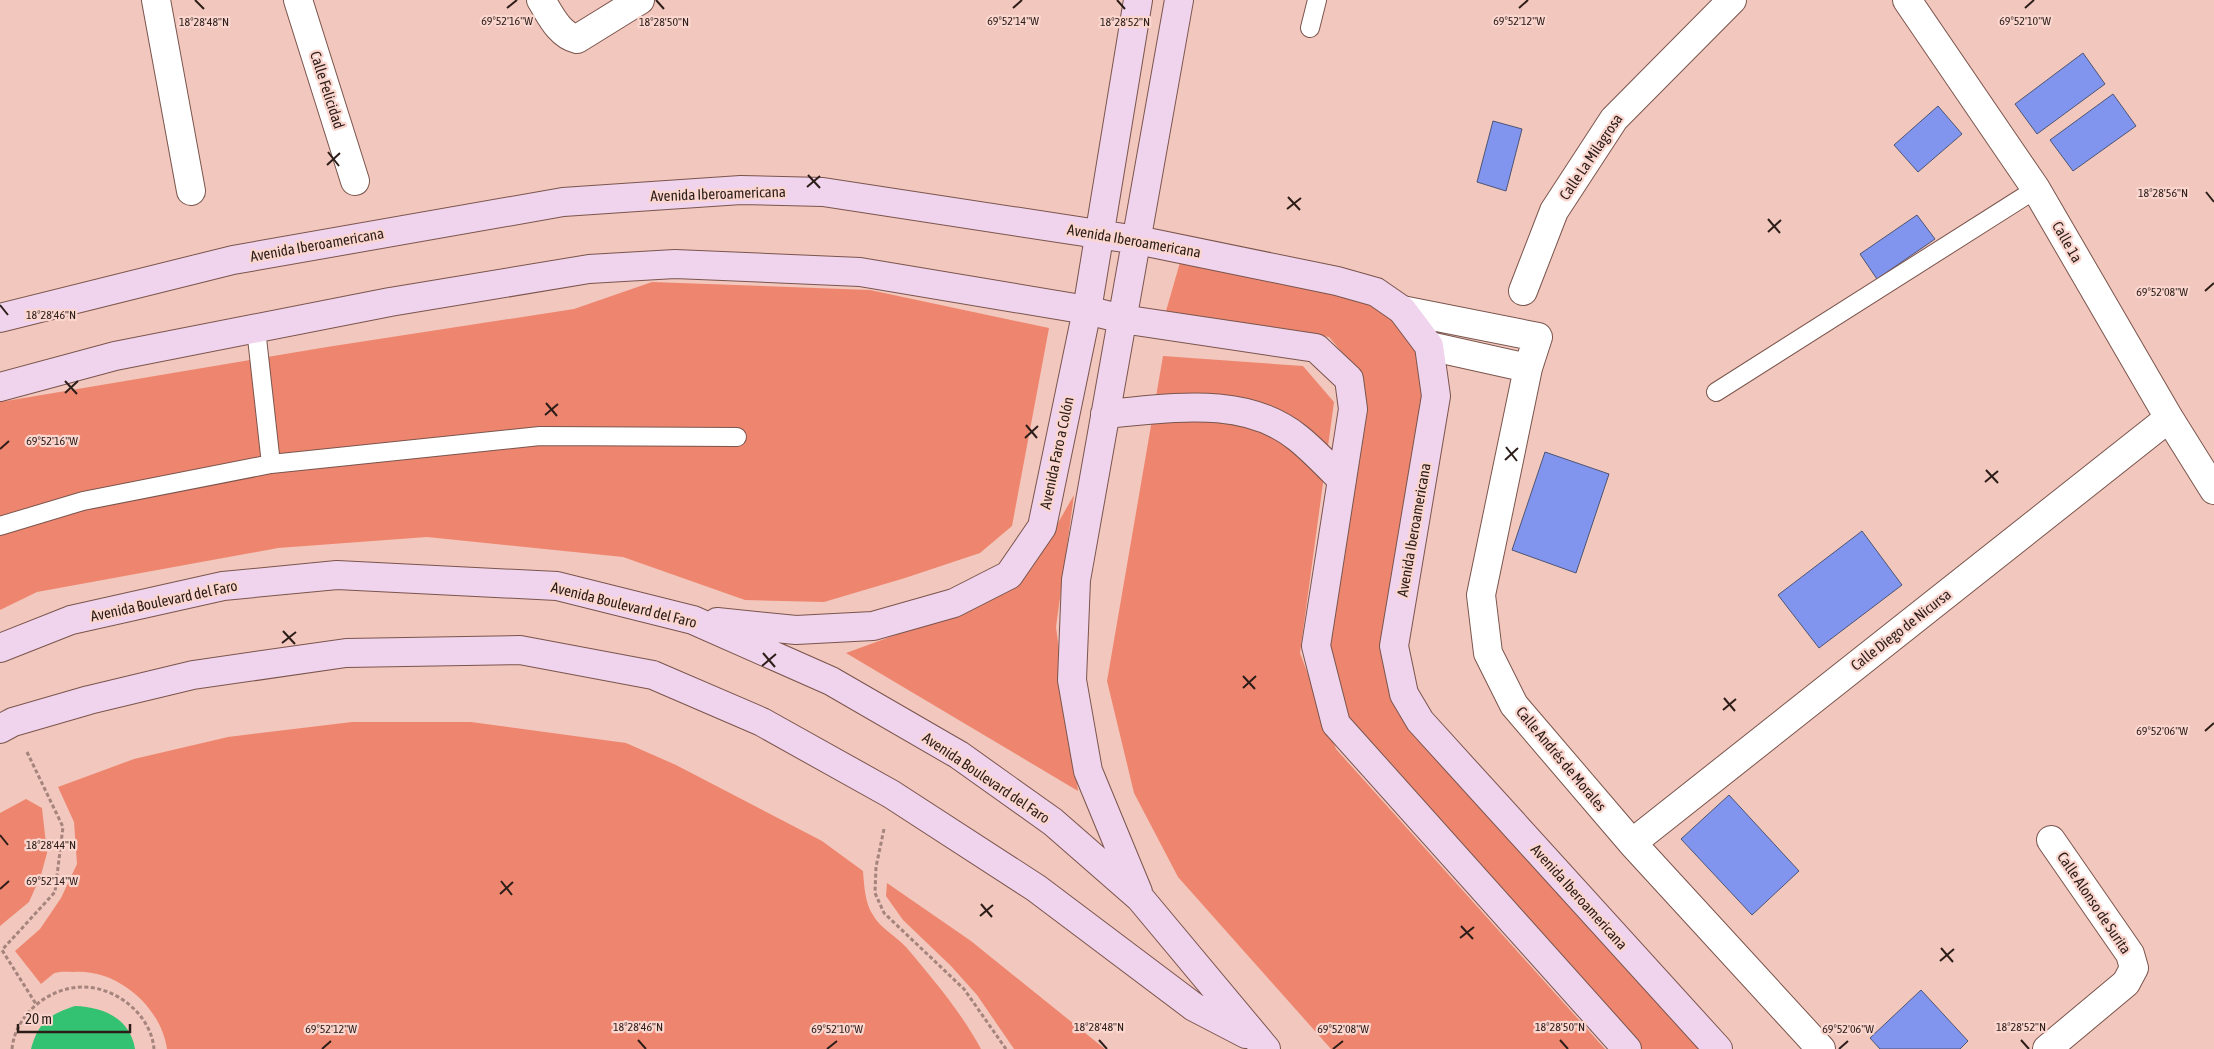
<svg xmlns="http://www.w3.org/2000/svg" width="2214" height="1049" font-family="'Asap Condensed',sans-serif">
<rect width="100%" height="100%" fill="#f2c7bd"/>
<path fill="#ee866f" d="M 1181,259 L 1368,298 L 1398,317 L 1421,351 L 1428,394 L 1397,699 L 1708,1049 L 1639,1049 L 1341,709 L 1328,647 L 1358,371 L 1329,337 L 1166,311 Z
M 652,282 L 870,290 L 1049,328 L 1012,526 L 980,553 L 905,578 L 824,602 L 745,600 L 623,557 L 427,537 L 278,548 L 37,592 L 0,610 L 0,402 L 327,347 L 574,309 Z
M 1163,356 L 1303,366 L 1334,402 L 1300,653 L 1336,749 L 1605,1049 L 1331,1049 L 1178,877 L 1134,793 L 1107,681 Z
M 1074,495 L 1056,627 L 1078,791 L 846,653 L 953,614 L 1032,568 Z
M 352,722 L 471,722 L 626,743 L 676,765 L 822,841 L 863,871 C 864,884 865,904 873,915 C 880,928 896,936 906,947 C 933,979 961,1012 981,1049 L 167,1049 C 161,1006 116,968 73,972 C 67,972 58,971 53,974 C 49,977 45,981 41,984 L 15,951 L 40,929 L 61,898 L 77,864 L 74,822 L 58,787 L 134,759 L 228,737 Z
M 26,799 L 42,808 L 47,853 L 41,875 L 29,902 L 0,926 L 0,813 Z
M 887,883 L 971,941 L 1105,1049 L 1014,1049 L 977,995 L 951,966 L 903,920 L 886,896 Z"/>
<path fill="#32c271" d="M 75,1006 C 103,1007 130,1018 135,1049 L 31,1049 C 38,1022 50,1014 75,1006 Z"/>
<path fill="#8194ee" stroke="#4d5574" d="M 2083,53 L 2105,84 L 2037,134 L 2015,104 Z
M 2113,94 L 2136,126 L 2073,171 L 2050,140 Z
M 1938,106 L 1962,134 L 1918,172 L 1894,145 Z
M 1493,121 L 1522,129 L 1506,191 L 1477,182 Z
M 1917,215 L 1935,239 L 1877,279 L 1860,254 Z
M 1545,452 L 1609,474 L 1576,573 L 1512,550 Z
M 1862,531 L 1902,585 L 1819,648 L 1778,595 Z
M 1729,795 L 1799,871 L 1752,915 L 1681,839 Z
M 1921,990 L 1968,1041 L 1960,1049 L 1880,1049 L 1870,1038 Z"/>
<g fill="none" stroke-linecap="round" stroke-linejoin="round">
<g stroke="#7a554d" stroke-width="20">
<path id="lane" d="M 1310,28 L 1317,0
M 256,329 L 271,464 L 540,436 L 737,437
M 1716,392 L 2036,189
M 0,526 L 83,501 L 271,464"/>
</g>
<g stroke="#7a554d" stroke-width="30">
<path id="street" d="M 156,0 L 191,191
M 298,0 L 355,181
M 541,0 C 550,14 559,35 577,39 L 640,0
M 1907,0 L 2036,189 L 2169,418 L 2214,490
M 1523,291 L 1554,211 L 1614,119 L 1732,0
M 1402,310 L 1538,337 L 1528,368 L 1481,595 L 1488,653 L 1514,705 L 1632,843 L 1821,1049
M 1429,346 L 1528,368
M 1632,843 L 2169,418
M 2047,1049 L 2126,983 L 2134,968 L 2130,954 L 2051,840"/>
</g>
<g stroke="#7a554d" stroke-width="30">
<path id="secondary" d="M 0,318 L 233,260 L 563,202 L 741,190 L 823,192 L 1137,240 L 1337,281 L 1376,292 L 1402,310 L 1429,346 L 1436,396 L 1394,646 L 1404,694 L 1420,721 L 1718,1049
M 0,387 L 115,356 L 390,302 L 589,269 L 675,264 L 860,272 L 1087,310 L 1122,319 L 1316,348 L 1349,379 L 1353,409 L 1316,646 L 1336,724 L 1627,1049
M 1105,414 C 1168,409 1244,394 1298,438 C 1313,450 1328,466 1342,480
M 717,622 L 796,630 L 873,626 L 954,603 L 1009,575 L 1042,527 L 1087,310 L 1138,0
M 0,648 L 71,620 L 223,586 L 337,575 L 557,586 L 693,620 L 831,681 L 959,755 L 1053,822 L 1140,898 L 1266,1049
M 0,729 L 13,722 L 89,700 L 193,675 L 346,653 L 520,650 L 653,675 L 762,722 L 891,794 L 1036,888 L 1194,1007 L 1246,1034
M 1138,892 L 1088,771 L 1072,680 L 1076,580 L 1179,0"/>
</g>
<path stroke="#a4847c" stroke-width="3" stroke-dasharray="4 2.5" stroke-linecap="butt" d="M 27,752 L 63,827 L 55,892 L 2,950 L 36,1004
M 884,829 L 876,867 L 875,893 L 884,913 L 964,989 L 1006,1049
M 12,1049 C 15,1015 48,988 81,987 C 115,986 151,1014 154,1049"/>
<use href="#lane" stroke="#fff" stroke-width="18"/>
<use href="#street" stroke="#fff" stroke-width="28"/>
<use href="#secondary" stroke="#f0d3ec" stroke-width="28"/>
</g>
<path fill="none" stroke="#2c1d19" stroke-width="2" d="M 195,0 L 204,9M 656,0 L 664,9M 1117,0 L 1125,9M 507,8 L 517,0M 1013,8 L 1022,0M 1519,8 L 1528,0M 2025,8 L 2034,0M 328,152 L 339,166M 327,165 L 340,153M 808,175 L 820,188M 807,187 L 820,176M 2206,192 L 2214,202M 1288,197 L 1300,210M 1287,209 L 1301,198M 1768,219 L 1780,233M 1768,232 L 1781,220M 2205,291 L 2214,283M 0,305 L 8,315M 65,381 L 77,394M 65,393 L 78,381M 546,403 L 557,416M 545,415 L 558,404M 1026,425 L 1037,438M 1025,438 L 1038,426M 1506,447 L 1517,461M 0,449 L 9,441M 1505,460 L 1518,448M 1986,470 L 1998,483M 1985,482 L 1998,471M 283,631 L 295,644M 282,643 L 296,632M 763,653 L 775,667M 762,666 L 776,654M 1243,676 L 1255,689M 1243,688 L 1256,676M 1724,698 L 1735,711M 1723,710 L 1736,699M 2205,731 L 2214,723M 0,835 L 8,845M 501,881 L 512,895M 0,889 L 9,881M 500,894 L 513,882M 981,904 L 992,917M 980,916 L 993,905M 1461,926 L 1473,939M 1460,938 L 1474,927M 1941,948 L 1953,962M 1940,961 L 1954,949M 638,1040 L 646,1049M 1099,1040 L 1107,1049M 1560,1040 L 1568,1049M 2021,1040 L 2029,1049M 322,1049 L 331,1041M 827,1049 L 837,1041M 1333,1049 L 1343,1041M 1839,1049 L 1848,1041"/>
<g text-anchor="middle" stroke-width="4.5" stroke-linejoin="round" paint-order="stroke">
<g font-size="15" fill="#2c1d19" stroke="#fad6ce">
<text transform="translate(327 90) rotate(72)" y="5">Calle Felicidad</text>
<text transform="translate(1591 157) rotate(-56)" y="5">Calle La Milagrosa</text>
<text transform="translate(718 194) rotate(-2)" y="5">Avenida Iberoamericana</text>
<text transform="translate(1134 241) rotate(10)" y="5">Avenida Iberoamericana</text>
<text transform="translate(2067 242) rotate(60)" y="5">Calle 1a</text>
<text transform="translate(317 245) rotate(-10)" y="5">Avenida Iberoamericana</text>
<text transform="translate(1057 453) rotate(-78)" y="5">Avenida Faro a Colón</text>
<text transform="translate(1414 530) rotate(-80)" y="5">Avenida Iberoamericana</text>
<text transform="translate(164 601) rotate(-12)" y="5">Avenida Boulevard del Faro</text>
<text transform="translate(624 605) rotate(14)" y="5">Avenida Boulevard del Faro</text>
<text transform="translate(1901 630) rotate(-38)" y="5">Calle Diego de Nicursa</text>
<text transform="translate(1561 759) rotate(50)" y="5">Calle Andrés de Morales</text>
<text transform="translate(986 778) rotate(34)" y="5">Avenida Boulevard del Faro</text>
<text transform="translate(1579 897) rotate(48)" y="5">Avenida Iberoamericana</text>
<text transform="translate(2094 903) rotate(56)" y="5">Calle Alonso de Surita</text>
</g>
</g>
<g font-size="12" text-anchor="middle" fill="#2c1d19" stroke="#fad6ce" stroke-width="4.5" stroke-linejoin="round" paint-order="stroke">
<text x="507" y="25">69°52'16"W</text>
<text x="1013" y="25">69°52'14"W</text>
<text x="1519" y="25">69°52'12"W</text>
<text x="2025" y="25">69°52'10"W</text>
<text x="204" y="26">18°28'48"N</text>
<text x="664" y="26">18°28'50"N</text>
<text x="1125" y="26">18°28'52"N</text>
<text x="2163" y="197">18°28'56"N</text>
<text x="2162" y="296">69°52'08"W</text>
<text x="51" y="319">18°28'46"N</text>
<text x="52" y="445">69°52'16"W</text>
<text x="2162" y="735">69°52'06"W</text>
<text x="51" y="849">18°28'44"N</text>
<text x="52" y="885">69°52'14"W</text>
<text x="638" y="1031">18°28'46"N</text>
<text x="1099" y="1031">18°28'48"N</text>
<text x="1560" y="1031">18°28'50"N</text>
<text x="2021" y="1031">18°28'52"N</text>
<text x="331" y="1033">69°52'12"W</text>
<text x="837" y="1033">69°52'10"W</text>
<text x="1343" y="1033">69°52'08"W</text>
<text x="1848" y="1033">69°52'06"W</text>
</g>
<path d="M18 1024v8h112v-8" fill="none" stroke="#2c1d19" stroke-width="2.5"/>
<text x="25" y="1024" font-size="15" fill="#2c1d19" stroke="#fad6ce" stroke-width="4" paint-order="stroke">20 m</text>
</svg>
